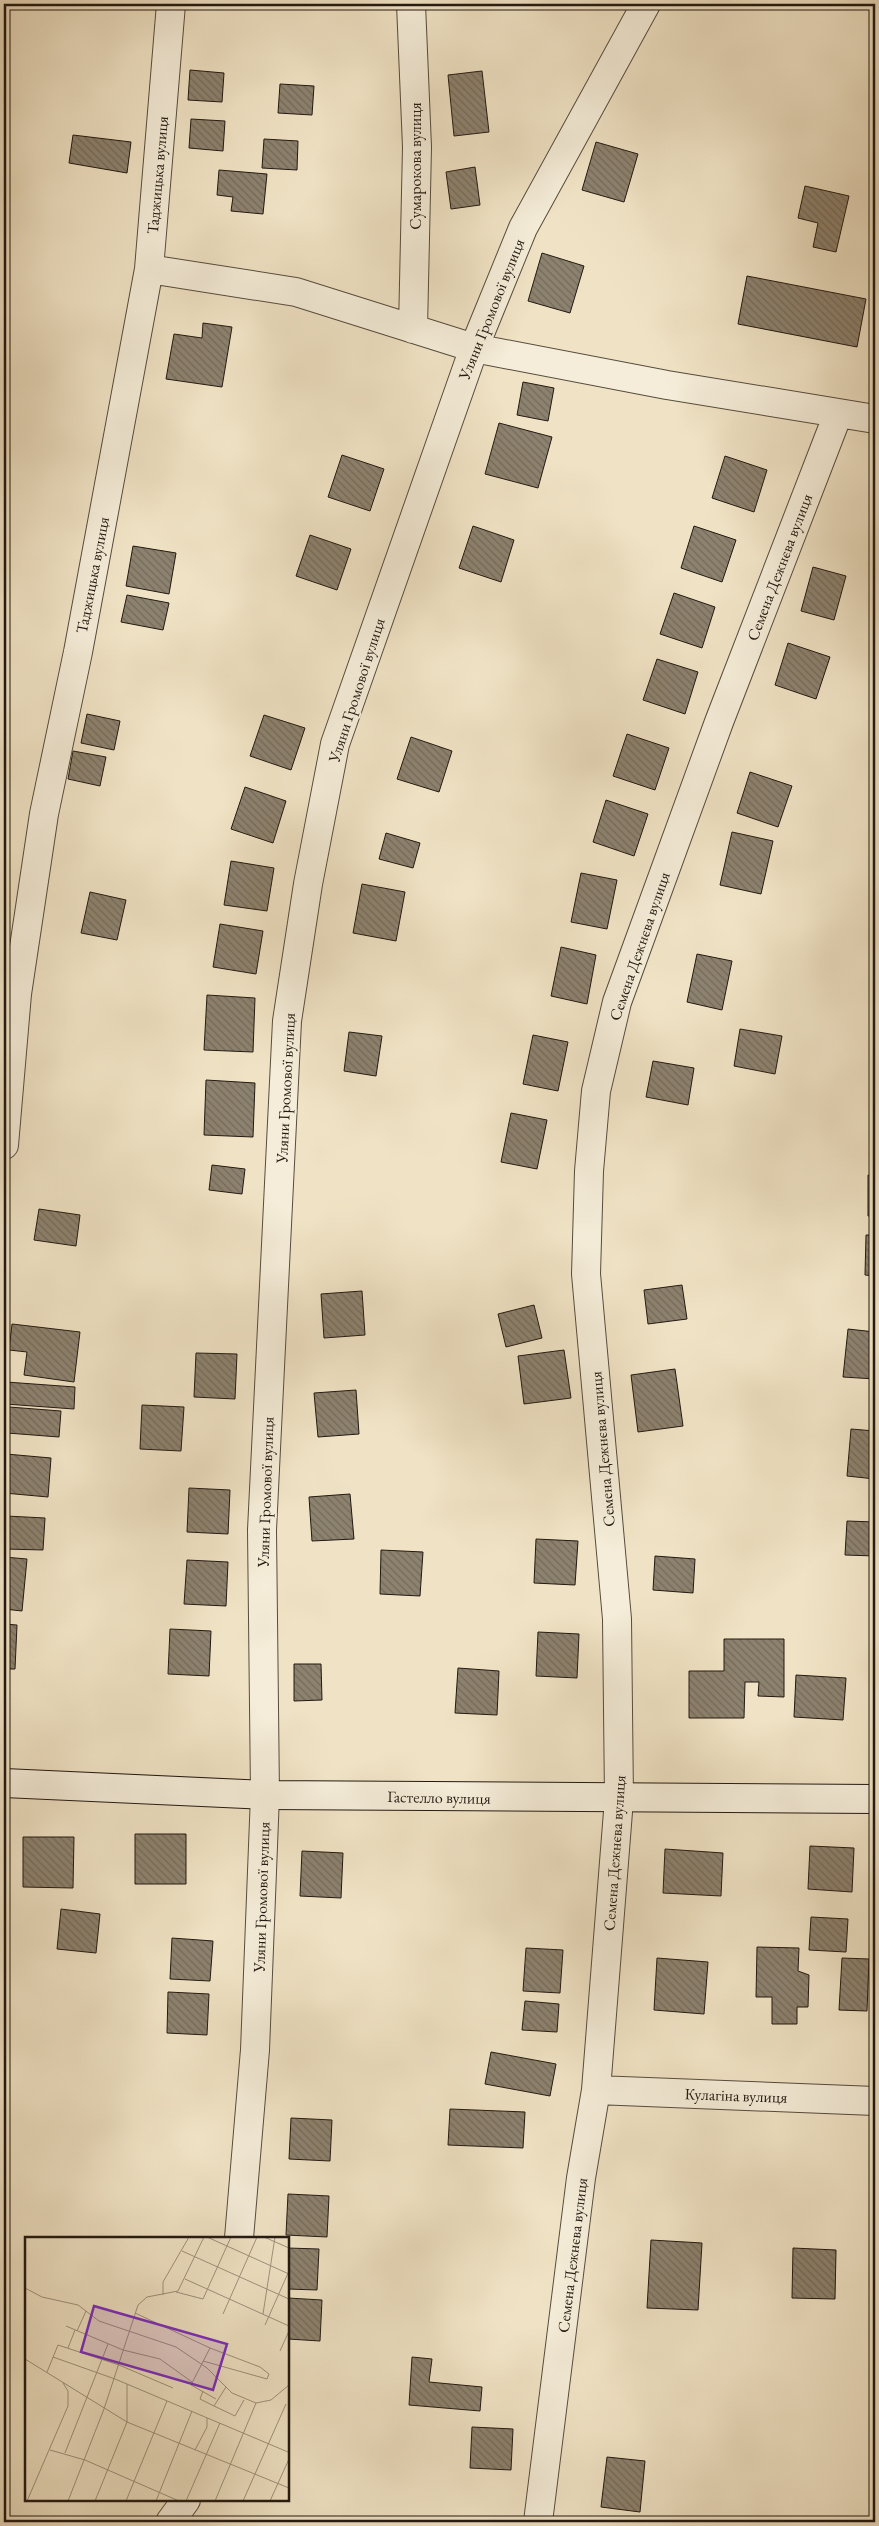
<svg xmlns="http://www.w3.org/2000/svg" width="879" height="2526" font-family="'EB Garamond',serif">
<defs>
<pattern id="building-back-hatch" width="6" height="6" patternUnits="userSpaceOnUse" patternTransform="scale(1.25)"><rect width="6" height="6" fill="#8d826f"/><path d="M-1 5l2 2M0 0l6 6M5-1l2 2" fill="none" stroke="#736a5a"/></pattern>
</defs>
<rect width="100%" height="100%" fill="#f0e3c5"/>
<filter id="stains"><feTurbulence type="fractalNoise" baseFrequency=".004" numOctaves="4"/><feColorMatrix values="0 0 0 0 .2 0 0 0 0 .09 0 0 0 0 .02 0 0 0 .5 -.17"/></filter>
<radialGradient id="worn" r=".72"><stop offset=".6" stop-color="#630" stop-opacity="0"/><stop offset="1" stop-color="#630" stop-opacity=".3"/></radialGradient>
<path fill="url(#building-back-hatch)" stroke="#221911" d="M 123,4 L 150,4 L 150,8 Z
M 444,4 L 488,4 L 488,6 Z
M 190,70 L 224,73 L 222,102 L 188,100 Z
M 482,71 L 489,132 L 454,136 L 448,75 Z
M 280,84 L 314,86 L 312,115 L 278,113 Z
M 191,119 L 225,121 L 223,151 L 189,148 Z
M 73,135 L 131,142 L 127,173 L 69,163 Z
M 264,139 L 298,141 L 297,170 L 262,168 Z
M 596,142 L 638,154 L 624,202 L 582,190 Z
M 475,167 L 480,205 L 451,209 L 446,172 Z
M 219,170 L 267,174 L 263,214 L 231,211 L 233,197 L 217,195 Z
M 805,186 L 849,196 L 836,252 L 813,247 L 818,223 L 798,218 Z
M 542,253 L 584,266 L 570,313 L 528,301 Z
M 747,276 L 866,299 L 857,347 L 738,324 Z
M 203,323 L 232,327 L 222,387 L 166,379 L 174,334 L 202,338 Z
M 523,382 L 554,388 L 548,421 L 517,415 Z
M 499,423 L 552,437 L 538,488 L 485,474 Z
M 342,455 L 384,469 L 370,511 L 328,497 Z
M 725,456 L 767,470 L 754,512 L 712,498 Z
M 473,526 L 514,540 L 501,582 L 459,568 Z
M 694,526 L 736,540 L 722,582 L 681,568 Z
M 310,535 L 351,549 L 337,590 L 296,576 Z
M 133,546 L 176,553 L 169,594 L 126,586 Z
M 813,567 L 846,576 L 834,620 L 801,611 Z
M 674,593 L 715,607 L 702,648 L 660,634 Z
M 127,595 L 169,603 L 163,630 L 121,622 Z
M 788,643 L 830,657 L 816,699 L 775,685 Z
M 657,659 L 698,672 L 685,714 L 643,700 Z
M 87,714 L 120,721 L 114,750 L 81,743 Z
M 264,715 L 305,728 L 291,770 L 250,756 Z
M 627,734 L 669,748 L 655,790 L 613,776 Z
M 411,737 L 452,751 L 439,792 L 397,779 Z
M 73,751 L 106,757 L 100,786 L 68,779 Z
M 750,772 L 792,786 L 778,827 L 737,813 Z
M 245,787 L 286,801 L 273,843 L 231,829 Z
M 606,800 L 648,814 L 634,856 L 593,842 Z
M 732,832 L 773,841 L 761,894 L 720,885 Z
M 386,833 L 420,843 L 413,868 L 379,859 Z
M 231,861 L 274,868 L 267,911 L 224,905 Z
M 581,873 L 617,880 L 607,929 L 571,922 Z
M 362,884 L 405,892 L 396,941 L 353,933 Z
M 90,892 L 126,900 L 117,940 L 81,933 Z
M 220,924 L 263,931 L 256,974 L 213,967 Z
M 561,947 L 596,955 L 587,1004 L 551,996 Z
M 697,954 L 732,961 L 722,1010 L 687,1002 Z
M 207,995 L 255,998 L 253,1052 L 204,1050 Z
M 740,1029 L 782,1036 L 775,1074 L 734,1066 Z
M 349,1032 L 382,1036 L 376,1076 L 344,1071 Z
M 533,1035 L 568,1042 L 558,1091 L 523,1084 Z
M 653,1061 L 694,1068 L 688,1105 L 646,1097 Z
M 206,1080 L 255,1083 L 253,1137 L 204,1135 Z
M 511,1113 L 547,1120 L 537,1169 L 501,1162 Z
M 212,1165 L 245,1169 L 242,1194 L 209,1190 Z
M 868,1175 L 875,1175 L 875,1216 L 868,1216 Z
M 39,1209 L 80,1215 L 76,1246 L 34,1240 Z
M 866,1235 L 875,1235 L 875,1276 L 865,1275 Z
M 682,1285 L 687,1319 L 648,1324 L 644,1290 Z
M 362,1291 L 365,1335 L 324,1338 L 321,1294 Z
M 534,1305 L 542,1338 L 506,1347 L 498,1314 Z
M 12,1324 L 80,1332 L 74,1382 L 24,1375 L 27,1352 L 9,1350 Z
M 848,1329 L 875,1332 L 875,1379 L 843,1377 Z
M 564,1350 L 571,1398 L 524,1404 L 518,1356 Z
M 196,1353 L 237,1354 L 235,1399 L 194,1397 Z
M 675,1369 L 683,1426 L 638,1432 L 631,1375 Z
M 6,1382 L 75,1387 L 74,1409 L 5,1404 Z
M 356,1390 L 359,1434 L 318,1437 L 314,1393 Z
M 142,1405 L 184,1407 L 181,1451 L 140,1449 Z
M 9,1407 L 61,1411 L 59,1437 L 7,1433 Z
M 851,1429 L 875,1431 L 875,1479 L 847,1476 Z
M 6,1454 L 51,1458 L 48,1497 L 4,1493 Z
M 189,1488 L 230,1490 L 228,1534 L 187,1532 Z
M 350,1494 L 354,1539 L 312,1541 L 309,1497 Z
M 6,1516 L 45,1518 L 43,1550 L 5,1549 Z
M 847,1521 L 875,1522 L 875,1556 L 845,1555 Z
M 536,1539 L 578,1541 L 575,1585 L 534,1583 Z
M 381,1550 L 423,1552 L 420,1596 L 380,1594 Z
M 655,1556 L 695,1559 L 693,1593 L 653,1590 Z
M 4,1557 L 27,1559 L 22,1611 L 4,1609 Z
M 187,1560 L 228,1562 L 226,1606 L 184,1604 Z
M 4,1624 L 17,1625 L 15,1669 L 4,1669 Z
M 170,1629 L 211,1631 L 209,1676 L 168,1674 Z
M 538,1632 L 579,1634 L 577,1678 L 536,1676 Z
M 724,1639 L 784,1639 L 784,1697 L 758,1696 L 759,1682 L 745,1682 L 744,1718 L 689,1718 L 689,1671 L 724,1671 Z
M 294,1664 L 321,1664 L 322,1700 L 294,1701 Z
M 458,1668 L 499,1671 L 497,1715 L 455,1713 Z
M 796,1675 L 846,1678 L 843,1720 L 794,1717 Z
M 135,1834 L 186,1834 L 186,1884 L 135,1884 Z
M 23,1837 L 74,1837 L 73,1888 L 23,1887 Z
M 810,1846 L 854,1848 L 852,1892 L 808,1889 Z
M 665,1849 L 723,1853 L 721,1896 L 663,1893 Z
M 302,1851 L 343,1853 L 341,1898 L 300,1896 Z
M 61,1909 L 100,1914 L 96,1953 L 57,1949 Z
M 811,1917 L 848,1919 L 846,1952 L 809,1950 Z
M 172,1938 L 213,1941 L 210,1981 L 170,1979 Z
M 757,1947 L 799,1948 L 798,1971 L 809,1975 L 808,2007 L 797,2007 L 797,2024 L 772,2024 L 772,1997 L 756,1997 Z
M 526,1948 L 563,1950 L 560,1993 L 523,1991 Z
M 657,1958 L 708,1962 L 704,2014 L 654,2010 Z
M 842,1958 L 869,1959 L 867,2011 L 839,2010 Z
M 168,1992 L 209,1994 L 207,2035 L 167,2033 Z
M 525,2001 L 559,2004 L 557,2032 L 522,2030 Z
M 491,2052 L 556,2064 L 550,2096 L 485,2084 Z
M 450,2109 L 525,2112 L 523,2148 L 448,2145 Z
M 291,2118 L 332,2120 L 330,2161 L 289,2159 Z
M 288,2194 L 329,2196 L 327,2237 L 286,2235 Z
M 651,2240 L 702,2243 L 698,2310 L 647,2308 Z
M 288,2248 L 319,2249 L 317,2290 L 288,2289 Z
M 793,2248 L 836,2250 L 835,2299 L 792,2298 Z
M 288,2298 L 322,2300 L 320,2341 L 288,2339 Z
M 412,2357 L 432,2359 L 429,2382 L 482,2387 L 480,2411 L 409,2405 Z
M 472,2427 L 513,2429 L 511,2470 L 470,2468 Z
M 607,2457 L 645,2461 L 640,2512 L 601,2507 Z"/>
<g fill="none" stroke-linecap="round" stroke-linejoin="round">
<g stroke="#564c3e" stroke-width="30">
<path id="street" d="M 411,4 L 417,147 L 413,329
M 149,269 L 296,292 L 474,348 L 667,385 L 875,419
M 4,1145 L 17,994 L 44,814 L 78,652 L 149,269 L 171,4
M 596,2090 L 875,2101
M 239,2238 L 255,2050 L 265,1795 L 262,1530 L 287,1021 L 308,884 L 335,744 L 474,348 L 523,228 L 646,4
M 170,2522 L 186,2500
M 538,2522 L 581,2178 L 596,2090 L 619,1799 L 617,1619 L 586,1274 L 589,1171 L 596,1091 L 617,1002 L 719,722 L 838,414"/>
</g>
<g stroke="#221911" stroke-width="30">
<path id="secondary" d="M 4,1783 L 265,1795 L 875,1799"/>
</g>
<use href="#street" stroke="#f5edd9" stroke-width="28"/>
<use href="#secondary" stroke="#f5edd9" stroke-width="28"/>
</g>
<g text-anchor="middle" stroke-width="4" stroke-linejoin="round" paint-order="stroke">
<g font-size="16" fill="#221911" stroke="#f5edd9">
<text transform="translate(415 166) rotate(-90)" y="6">Сумарокова вулиця</text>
<text transform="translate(157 175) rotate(-85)" y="6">Таджицька вулиця</text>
<text transform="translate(491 309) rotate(-68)" y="6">Уляни Громової вулиця</text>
<text transform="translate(779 567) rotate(-69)" y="6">Семена Дежнєва вулиця</text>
<text transform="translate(92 575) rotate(-79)" y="6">Таджицька вулиця</text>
<text transform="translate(356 690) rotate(-72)" y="6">Уляни Громової вулиця</text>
<text transform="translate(639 946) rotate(-71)" y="6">Семена Дежнєва вулиця</text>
<text transform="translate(285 1088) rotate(-87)" y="6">Уляни Громової вулиця</text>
<text transform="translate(602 1449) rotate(-95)" y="6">Семена Дежнєва вулиця</text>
<text transform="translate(265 1492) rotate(-88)" y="6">Уляни Громової вулиця</text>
<text transform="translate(439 1797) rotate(1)" y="6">Гастелло вулиця</text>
<text transform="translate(614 1853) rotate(-86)" y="6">Семена Дежнєва вулиця</text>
<text transform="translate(261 1897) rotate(-88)" y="6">Уляни Громової вулиця</text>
<text transform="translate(736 2095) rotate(2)" y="6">Кулагіна вулиця</text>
<text transform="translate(572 2255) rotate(-83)" y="6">Семена Дежнєва вулиця</text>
</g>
</g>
<g transform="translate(25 2237)">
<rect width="264" height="264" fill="#f0e3c5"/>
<path fill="none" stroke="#9e927d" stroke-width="1" d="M 182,0 L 264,37M 239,0 L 264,11M 157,14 L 264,62M 160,42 L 264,89M 0,51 L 17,60 L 53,68 L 74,84 L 151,110 L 182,131 L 207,156 L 231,166M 151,55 L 178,62 L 206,0M 138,58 L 138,45 L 164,0M 110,76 L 185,111 L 235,130 L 244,137 L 242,142 L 178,124M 198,77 L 232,0M 238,77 L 250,0M 240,88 L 264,34M 41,89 L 98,113 L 135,122 L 167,145M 52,94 L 61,74M 43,111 L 50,93M 185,111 L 166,148 L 191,162M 255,114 L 264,94M 28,120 L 90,142 L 263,215M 0,122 L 102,185 L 264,251M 22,135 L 33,108 L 94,128 L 148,151M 201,150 L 189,169 L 210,179 L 219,163M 178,154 L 175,162 L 189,169M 25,213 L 60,223 L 154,264M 170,213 L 182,190 L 182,181M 40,216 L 83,107M 2,264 L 43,169 L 43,154 L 38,146M 43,264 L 79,172 L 113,68 L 122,60 L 153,54 L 179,0M 70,264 L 102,185 L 102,147M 101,264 L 142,164M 131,264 L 167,174M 161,264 L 195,186M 190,264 L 231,166 L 246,163 L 264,148M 218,264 L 261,167M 245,264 L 264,222"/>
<path fill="#7b2cbf" fill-opacity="0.15" stroke="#7b2cbf" stroke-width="2.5" d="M 69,69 L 202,107 L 188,153 L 56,115 Z"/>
<rect width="264" height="264" fill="none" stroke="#221911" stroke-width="2.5"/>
</g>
<rect width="879" height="2526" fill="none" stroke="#f0e3c5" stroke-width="20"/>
<rect x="5" y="5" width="869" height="2516" fill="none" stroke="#221911" stroke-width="2.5"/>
<rect x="10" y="10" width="859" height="2506" fill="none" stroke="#221911"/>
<rect width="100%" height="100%" filter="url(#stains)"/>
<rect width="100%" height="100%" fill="url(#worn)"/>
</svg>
